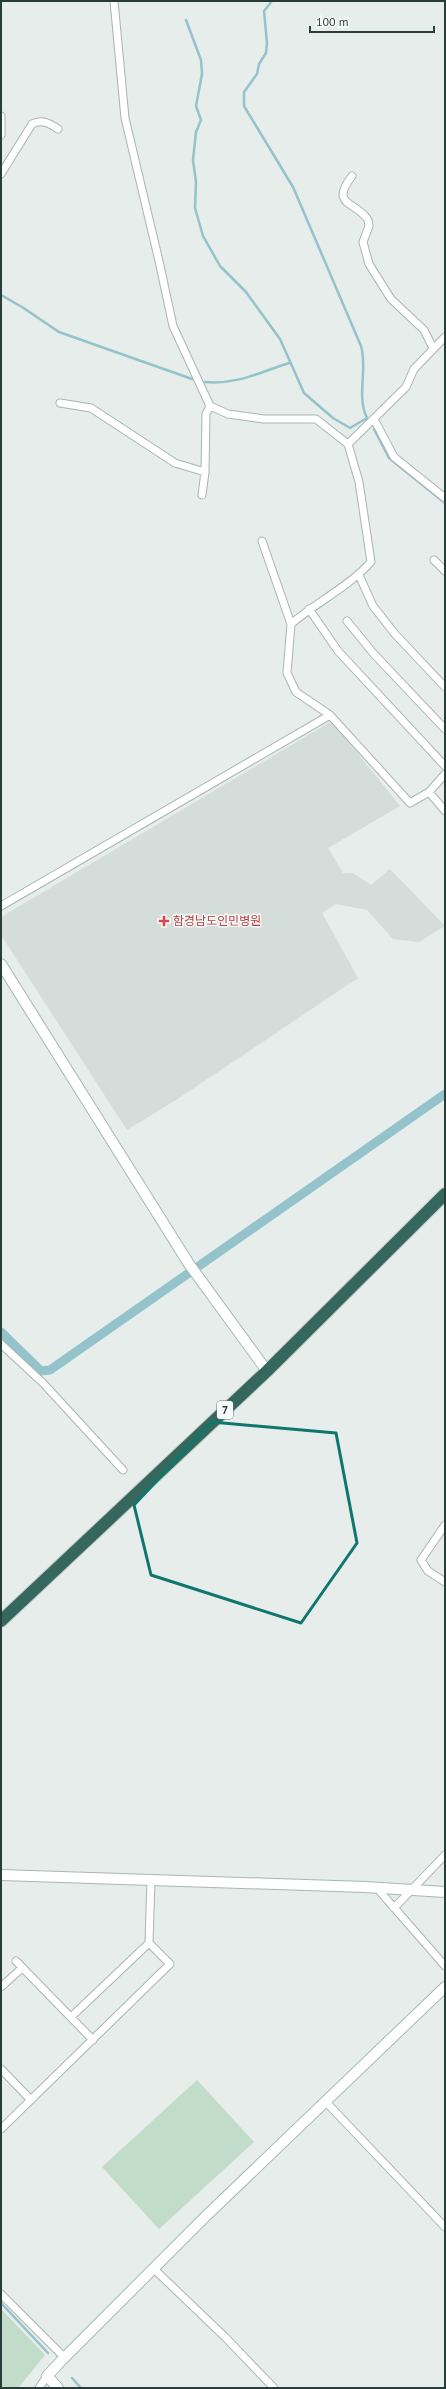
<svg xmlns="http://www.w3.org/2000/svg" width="446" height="2389" font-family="'PT Sans','Noto Sans KR',sans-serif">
<rect width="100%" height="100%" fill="#e6edea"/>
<path fill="#d4ddd9" d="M 332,721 L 400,806 L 328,848 L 343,873 L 353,873 L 371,885 L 390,869 L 445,926 L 419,942 L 393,939 L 367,910 L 336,904 L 322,913 L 358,978 L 179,1098 L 127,1130 L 1,935 L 1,917 Z"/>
<path fill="#c1dcc9" d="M 197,2080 L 254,2142 L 159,2229 L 102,2167 Z
M 1,2309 L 45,2355 L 18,2388 L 1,2388 Z"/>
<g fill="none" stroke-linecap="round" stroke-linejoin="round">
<path stroke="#94c3cc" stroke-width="2.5" d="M 186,20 L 201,60 L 202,74 L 196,106 L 201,120 L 196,132 L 193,160 L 196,182 L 195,208 L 203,236 L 220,266 L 246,292 L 280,339 L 304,393 L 333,418 L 350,428 L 367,418 C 356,396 368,369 361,346 L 293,187 L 244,106 L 244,92 L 257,74 L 259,64 L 266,53 L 267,43 L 264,11 L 272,1
M 1,295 L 22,307 L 59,332 L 192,379
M 205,382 C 236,385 261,372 289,363
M 374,429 L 389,458 L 445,503
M 1,2303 L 48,2353
M 72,2378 L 81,2388"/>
<path stroke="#94c3cc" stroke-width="9" d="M 1,1332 L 41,1371 L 50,1370 L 445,1094"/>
<g stroke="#a9b5b1" stroke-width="9">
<path id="street" d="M 114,1 L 125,118 L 159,261 L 173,326 L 210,406 L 228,414 L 264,419 L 316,419 L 348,444 L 359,482 L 371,562 C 348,587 317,602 291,624
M 1,116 L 1,135
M 1,174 L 32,124 C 42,119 49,123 58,129
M 352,176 C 329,206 356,201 368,220 L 369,226 L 363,242 L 369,264 L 391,299 L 424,330 L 433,348
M 60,403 L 91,408 L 175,463 L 205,472
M 374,419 L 394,457 L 445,498
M 348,444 L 406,387 L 414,369 L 445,337
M 202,495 L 205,472 L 206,414 L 210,406
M 262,541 L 291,624 L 287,673 L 296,692 L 330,715 L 410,803 L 429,792 L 445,774
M 434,560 L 445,571
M 359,575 L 373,606 L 395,634 L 445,687
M 309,609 L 338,651 L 445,766
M 347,621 L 373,653 L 445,729
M 429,792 L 445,811
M 1,906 L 330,715
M 1,1344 L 43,1383 L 123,1470
M 445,1525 L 421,1560 L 428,1571 L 445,1582
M 376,1887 L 445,1966
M 394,1908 L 445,1855
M 16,1961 L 93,2040
M 1,1987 L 22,1968
M 71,2017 L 149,1943
M 1,2069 L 31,2100
M 326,2102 L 445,2227
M 1,2129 L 170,1964 L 149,1943 L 151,1880
M 153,2268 L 225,2337 L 274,2388
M 1,2294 L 64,2357
M 39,2388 L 47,2376"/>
</g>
<g stroke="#a5b8b2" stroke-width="12">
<path id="secondary" d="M 1,964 L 189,1264 L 267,1371
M 1,1875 L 365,1887 L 445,1892
M 58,2388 L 47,2376 L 61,2361 L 206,2216 L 445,1987"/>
</g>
<g stroke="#c3c9c7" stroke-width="14">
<path id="highway" d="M 1,1621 L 267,1371 L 445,1194"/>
</g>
<use href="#street" stroke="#fff" stroke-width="7"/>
<use href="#secondary" stroke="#fff" stroke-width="10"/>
<use href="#highway" stroke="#35675d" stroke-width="12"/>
</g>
<path fill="none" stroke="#0f766e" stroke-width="3" stroke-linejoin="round" d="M 212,1422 L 336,1433 L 357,1543 L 301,1623 L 151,1575 L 134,1505 Z"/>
<path fill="#e0444e" stroke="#f6faf8" stroke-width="1.5" d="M162 915h4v4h4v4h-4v4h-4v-4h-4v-4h4z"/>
<g text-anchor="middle" stroke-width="3" stroke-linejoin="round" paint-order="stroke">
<rect fill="#f6faf8" stroke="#657672" stroke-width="1" x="217" y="1401" width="16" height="18" rx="3"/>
<g font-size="11" font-weight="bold" fill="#273e38">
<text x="225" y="1414">7</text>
</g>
<g font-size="12" fill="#be3a42" stroke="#f6faf8" text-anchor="start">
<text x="173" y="925">함경남도인민병원</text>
</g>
</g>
<rect width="446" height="2389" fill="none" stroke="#273e38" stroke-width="4"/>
<path d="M310 26v6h124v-6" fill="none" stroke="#273e38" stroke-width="2"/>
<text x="316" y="26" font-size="12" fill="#273e38" stroke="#f6faf8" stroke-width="3" paint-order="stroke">100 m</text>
</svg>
